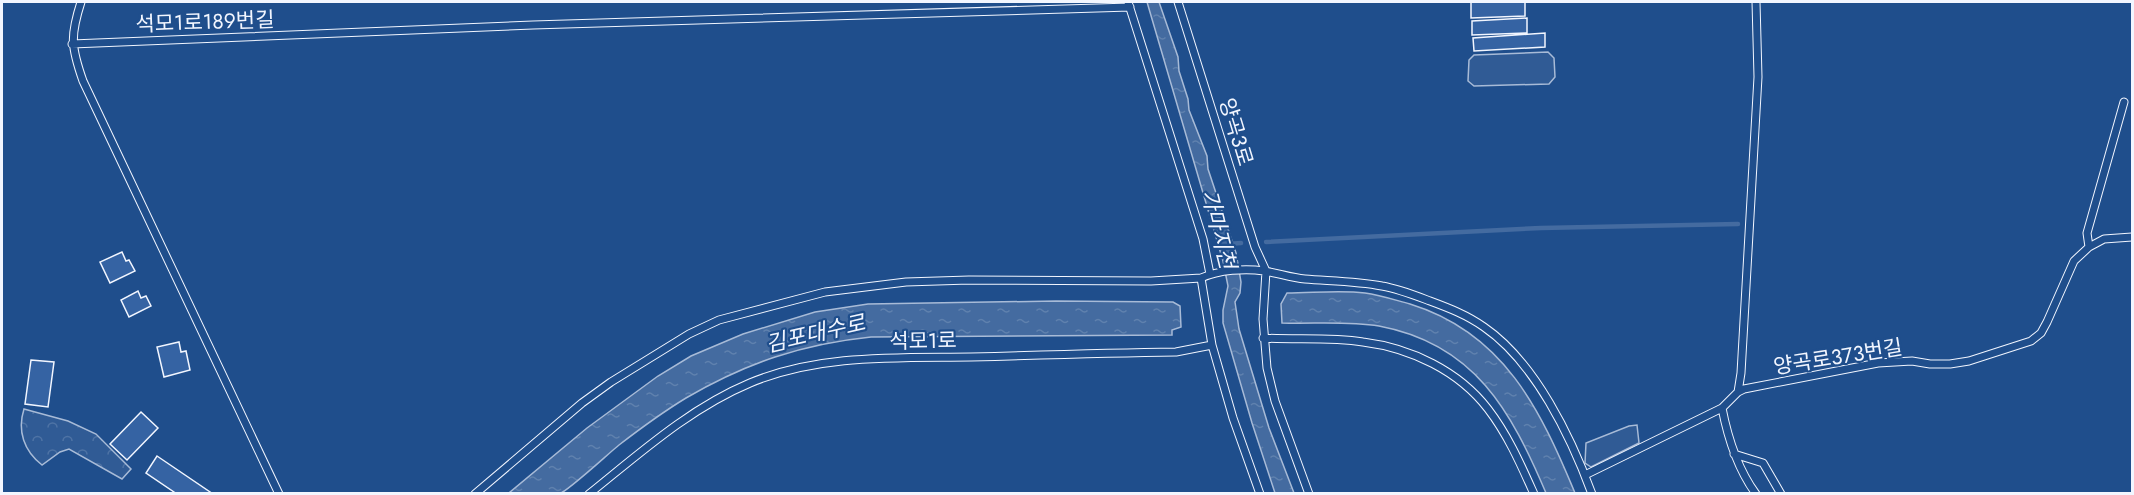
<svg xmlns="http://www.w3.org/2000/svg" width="2134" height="495" font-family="Jost,'Noto Sans KR',sans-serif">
<defs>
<pattern id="forest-crowns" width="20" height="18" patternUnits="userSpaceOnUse" patternTransform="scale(1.5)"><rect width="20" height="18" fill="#305b95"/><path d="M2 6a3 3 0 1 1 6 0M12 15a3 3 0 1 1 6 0" fill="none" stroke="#4e73a5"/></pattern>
<pattern id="water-ripples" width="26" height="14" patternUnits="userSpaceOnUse" patternTransform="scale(1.5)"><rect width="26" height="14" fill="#446ba0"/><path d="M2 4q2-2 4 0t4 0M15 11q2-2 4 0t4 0" fill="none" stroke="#5f81ae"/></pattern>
</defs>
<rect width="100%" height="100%" fill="#1f4e8c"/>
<path fill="url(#forest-crowns)" stroke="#a8bbd7" stroke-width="1.5" d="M 24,409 L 68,421 L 96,434 L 131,469 L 122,479 L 69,449 L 60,452 L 42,465 C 24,451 17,431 24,409 Z"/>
<path fill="#305b95" stroke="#a8bbd7" stroke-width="1.5" d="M 1548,52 L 1554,58 L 1555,77 L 1549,84 L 1474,86 L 1468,81 L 1469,60 L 1474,55 Z
M 1637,425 L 1639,443 L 1591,467 L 1585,463 L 1586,443 L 1629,426 Z"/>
<path fill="url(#water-ripples)" stroke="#a8bbd7" stroke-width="1.5" d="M 1147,2 L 1159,2 L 1178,57 L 1179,71 L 1188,99 L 1189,110 L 1207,156 L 1208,169 L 1236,253 L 1241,282 L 1240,293 L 1235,302 L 1239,329 L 1269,428 L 1294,493 L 1275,493 L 1252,423 L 1223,323 L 1223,310 L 1228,286 L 1223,261 Z
M 1287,293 C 1313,293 1340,290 1365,293 C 1380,295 1395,300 1410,304 C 1504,333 1540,409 1575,493 L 1546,493 C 1511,411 1475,344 1379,326 C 1348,321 1314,324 1282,323 L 1281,304 Z
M 1056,301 L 1173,302 L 1180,306 L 1181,327 L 1172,330 L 1172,335 L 871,337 C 802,344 746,363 686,398 C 663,412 641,428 619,445 C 609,453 567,492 559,494 C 544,495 524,494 509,493 L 587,428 L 658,376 L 691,356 L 743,334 L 815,312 L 868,304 Z"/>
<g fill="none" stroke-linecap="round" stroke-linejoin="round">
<path stroke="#446ba0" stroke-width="4.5" d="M 1266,242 L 1541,228 L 1738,224
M 1228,244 L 1241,243"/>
</g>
<path fill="#3563a3" stroke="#f2f6ff" stroke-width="1.5" d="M 1471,2 L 1525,2 L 1525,16 L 1471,18 Z
M 1527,18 L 1527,33 L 1472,35 L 1472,21 Z
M 1545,33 L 1545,47 L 1474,51 L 1473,38 Z
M 122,252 L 126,261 L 129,260 L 135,271 L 110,283 L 100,262 Z
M 138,291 L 141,298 L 146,296 L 151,306 L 129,317 L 121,300 Z
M 179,342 L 181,352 L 186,351 L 190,370 L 164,377 L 157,347 Z
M 31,360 L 54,362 L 48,407 L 25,404 Z
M 141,412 L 158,428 L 127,460 L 110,444 Z
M 157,456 L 213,494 L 177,494 L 146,473 Z"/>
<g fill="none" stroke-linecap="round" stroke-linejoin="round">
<g stroke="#f2f6ff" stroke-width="9">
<path id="service" d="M 81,2 C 70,36 71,47 83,81 L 279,494
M 1128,2 L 1203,239 L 1210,274
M 1178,2 L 1255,247 L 1266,271 L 1263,319 L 1267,368 L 1275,401 L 1309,494
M 72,44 L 533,25 L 1130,7
M 2089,247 L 2087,233 L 2124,102
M 1263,338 C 1296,340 1330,337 1363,342 C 1411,348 1459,371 1488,409 C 1508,435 1521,465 1534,494
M 1212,345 L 1233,418 L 1260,494
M 1738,392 L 1741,373 L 1758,77 L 1756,2
M 1722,408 C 1728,439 1737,468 1756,494
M 1734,454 L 1763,463 L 1781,494
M 1585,475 L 1722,408 L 1738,392 L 1744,389 L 1878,363 L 1912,361 L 1930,364 L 1950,364 L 1969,361 L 2031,341 L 2041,333 L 2047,322 L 2074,261 L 2089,247 L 2104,239 L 2132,237
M 475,494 L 582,403 L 611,382 L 689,334 L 719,320 L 825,292 L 906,282 L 969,280 L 1151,281 L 1201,278
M 589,494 C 640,453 690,408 750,383 C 819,354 897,358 971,357 C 1039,355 1107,353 1176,352 L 1212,345 L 1201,278 C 1219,270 1245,268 1264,271 C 1278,273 1291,278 1305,279 C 1330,281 1357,281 1382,286 C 1399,289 1414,295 1430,301 C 1449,308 1467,315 1484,327 C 1535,362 1571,437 1592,494"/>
</g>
<use href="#service" stroke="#1f4e8c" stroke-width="7"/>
</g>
<g text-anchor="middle" stroke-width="4.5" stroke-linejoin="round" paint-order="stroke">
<g font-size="21" fill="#f2f6ff" stroke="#1f4e8c">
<text transform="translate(205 22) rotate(-2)" y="7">석모1로189번길</text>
<text transform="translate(1236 132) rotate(73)" y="7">양곡3로</text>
<text transform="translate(923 341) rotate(-1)" y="7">석모1로</text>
<text transform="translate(1838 357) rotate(-9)" y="7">양곡로373번길</text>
</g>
<g font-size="22" font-style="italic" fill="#f2f6ff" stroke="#1f4e8c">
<text transform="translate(1219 229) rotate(76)" y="8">가마지천</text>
<text transform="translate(815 333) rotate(-13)" y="8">김포대수로</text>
</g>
</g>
<rect width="2134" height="495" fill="none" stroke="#f2f6ff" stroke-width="6"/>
</svg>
